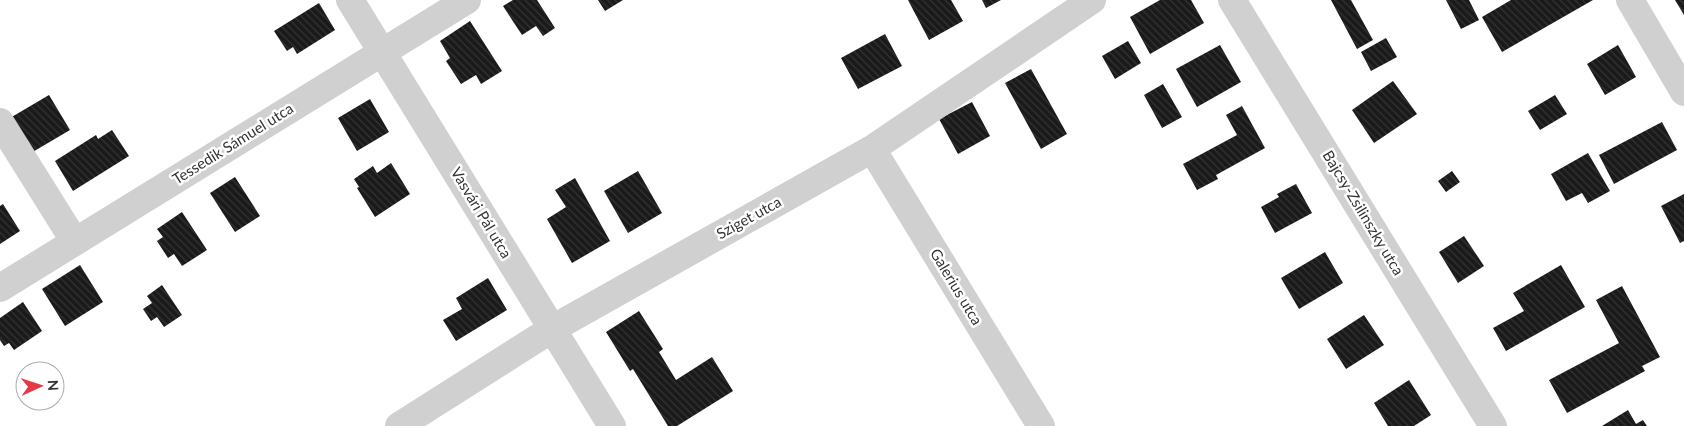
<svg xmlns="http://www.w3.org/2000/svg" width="1684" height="426" font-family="Lato,sans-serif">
<defs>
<pattern id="building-back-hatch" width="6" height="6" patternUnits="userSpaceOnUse" patternTransform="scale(1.25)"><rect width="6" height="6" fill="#1a1a1a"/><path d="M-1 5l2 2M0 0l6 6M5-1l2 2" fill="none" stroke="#333"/></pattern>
</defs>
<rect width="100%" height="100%" fill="#fff"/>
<path fill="url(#building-back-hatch)" d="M 513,0 L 537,0 L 555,28 L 543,36 L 536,26 L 522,35 L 503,6 Z
M 598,0 L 623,0 L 605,11 Z
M 908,0 L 951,0 L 963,21 L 929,40 Z
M 982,0 L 1001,0 L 986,8 Z
M 1160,0 L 1191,0 L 1204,23 L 1150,54 L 1130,17 Z
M 1331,0 L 1351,0 L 1373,40 L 1357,49 Z
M 1446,0 L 1469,0 L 1479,20 L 1461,29 Z
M 1511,0 L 1593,0 L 1502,52 L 1482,17 Z
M 1675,0 L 1684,0 L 1684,15 Z
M 319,3 L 335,30 L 297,54 L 293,47 L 287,51 L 274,31 Z
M 470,21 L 502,71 L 481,84 L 476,75 L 461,84 L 446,61 L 450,58 L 440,41 Z
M 885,34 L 902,66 L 858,89 L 841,58 Z
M 1386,38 L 1397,57 L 1371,71 L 1361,52 Z
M 1128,41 L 1141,63 L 1115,79 L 1102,56 Z
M 1220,45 L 1241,82 L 1197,107 L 1176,69 Z
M 1618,45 L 1636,77 L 1605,95 L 1587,64 Z
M 1031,69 L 1067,134 L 1041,149 L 1005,83 Z
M 1393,81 L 1417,114 L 1374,143 L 1352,110 Z
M 1163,84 L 1182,117 L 1162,128 L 1144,95 Z
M 49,95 L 70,130 L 31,153 L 10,118 Z
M 1555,95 L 1567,114 L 1540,130 L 1528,111 Z
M 370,99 L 389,132 L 357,151 L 338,118 Z
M 972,102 L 990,136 L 958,154 L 939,119 Z
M 1242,106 L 1265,148 L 1216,175 L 1218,179 L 1197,190 L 1183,164 L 1237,135 L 1226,115 Z
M 1662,122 L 1677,150 L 1614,184 L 1599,155 Z
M 112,130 L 129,156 L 73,191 L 55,161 L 96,135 L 98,139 Z
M 1588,153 L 1610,191 L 1588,203 L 1582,193 L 1566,201 L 1551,174 Z
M 391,163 L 410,194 L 375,217 L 357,188 L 359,187 L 354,179 L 373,166 L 377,173 Z
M 638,171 L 662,213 L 628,233 L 604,191 Z
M 1452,171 L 1460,182 L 1446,192 L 1438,181 Z
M 235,177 L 260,216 L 235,232 L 210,193 Z
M 575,178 L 610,241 L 572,263 L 547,219 L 566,207 L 555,190 Z
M 1296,184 L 1312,213 L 1275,233 L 1261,207 L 1279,197 L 1277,194 Z
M 1684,194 L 1684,241 L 1680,243 L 1661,206 Z
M 3,204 L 20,231 L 0,244 L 0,206 Z
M 182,212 L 207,250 L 182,266 L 174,254 L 168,258 L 157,241 L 163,237 L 157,229 Z
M 1464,236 L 1484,266 L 1458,283 L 1439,252 Z
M 1325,252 L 1343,283 L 1299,309 L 1281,278 Z
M 80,265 L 103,302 L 65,326 L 42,289 Z
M 1561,265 L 1585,307 L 1506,351 L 1493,328 L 1524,311 L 1513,293 Z
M 488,278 L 507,310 L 456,341 L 443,320 L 462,309 L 456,298 Z
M 162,285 L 182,315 L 164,327 L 157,317 L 151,321 L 143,309 L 152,303 L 147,296 Z
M 1622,286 L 1660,357 L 1642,366 L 1645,371 L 1567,413 L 1549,380 L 1619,343 L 1596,300 Z
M 23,302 L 42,331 L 14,350 L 9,343 L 4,346 L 0,340 L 0,318 Z
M 639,311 L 663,349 L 659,352 L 676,380 L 712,357 L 733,391 L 677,426 L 668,426 L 633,369 L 630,371 L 606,332 Z
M 1364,315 L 1384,345 L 1346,369 L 1327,339 Z
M 1409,380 L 1431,415 L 1414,426 L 1388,426 L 1374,403 Z
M 1628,410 L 1636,424 L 1643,420 L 1647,426 L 1602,426 Z"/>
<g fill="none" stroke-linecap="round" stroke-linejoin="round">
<path stroke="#d0d0d0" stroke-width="28" d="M 350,0 L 612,426
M 1232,0 L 1493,426
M 1630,0 L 1684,92
M 0,122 L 75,242
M 872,149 L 1041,426
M 0,288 L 467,0
M 399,426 L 552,329 L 872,149 L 1092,0"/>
</g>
<g text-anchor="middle" stroke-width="5" stroke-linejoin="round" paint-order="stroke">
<g font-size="15" fill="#333" stroke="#fff">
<text transform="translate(233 144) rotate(-32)" y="5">Tessedik Sámuel utca</text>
<text transform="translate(481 213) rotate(59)" y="5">Vasvári Pál utca</text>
<text transform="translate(1363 213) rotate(59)" y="5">Bajcsy-Zsilinszky utca</text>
<text transform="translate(749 218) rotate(-29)" y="5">Sziget utca</text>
<text transform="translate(956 287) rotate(59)" y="5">Galerius utca</text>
</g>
</g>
<g transform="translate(40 386) rotate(87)"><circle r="24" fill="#ffffff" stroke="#adadad"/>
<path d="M0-4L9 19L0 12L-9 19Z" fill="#e63946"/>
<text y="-8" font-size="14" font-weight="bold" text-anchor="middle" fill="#333333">N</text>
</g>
</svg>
